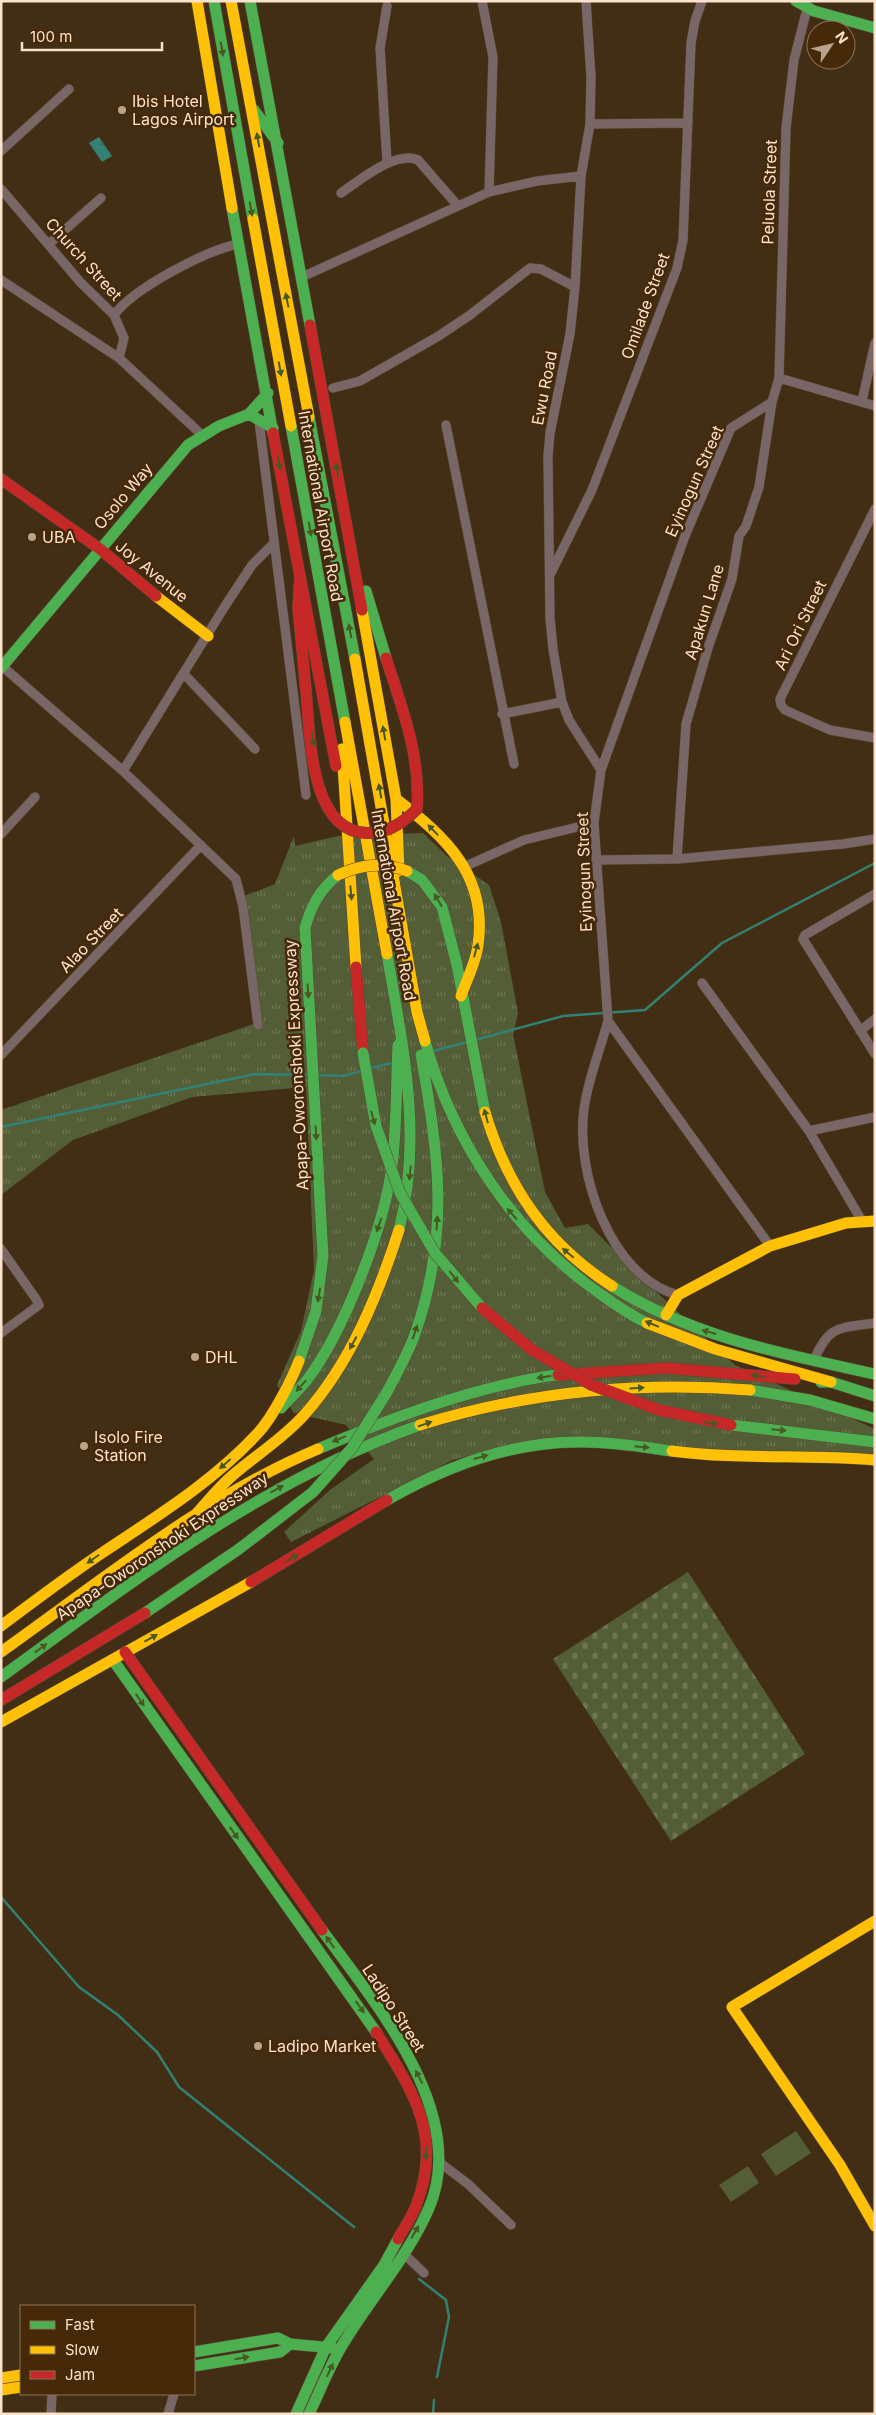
<svg xmlns="http://www.w3.org/2000/svg" width="876" height="2415" font-family="Inter,sans-serif">
<defs>
<pattern id="grass-tufts" width="24" height="20" patternUnits="userSpaceOnUse" patternTransform="scale(1.25)"><rect width="24" height="20" fill="#535e37"/><path d="M3 7l-1-3M5 7V3M7 7l1-3M15 17l-1-3M17 17v-4M19 17l1-3" fill="none" stroke="#6d7553"/></pattern>
<pattern id="cemetery-stones" width="16" height="16" patternUnits="userSpaceOnUse" patternTransform="scale(1.25)"><rect width="16" height="16" fill="#535e37"/><path d="M2 7V4a2 2 0 0 1 4 0v3zM10 15v-3a2 2 0 0 1 4 0v3z" fill="#6d7553"/></pattern>
<pattern id="water-ripples" width="26" height="14" patternUnits="userSpaceOnUse" patternTransform="scale(1.25)"><rect width="26" height="14" fill="#338075"/><path d="M2 4q2-2 4 0t4 0M15 11q2-2 4 0t4 0" fill="none" stroke="#3e655c"/></pattern>
</defs>
<rect width="100%" height="100%" fill="#422e14"/>
<path fill="url(#grass-tufts)" d="M 423,833 L 448,857 L 489,885 L 501,922 L 518,1013 L 513,1034 L 545,1192 L 565,1228 L 588,1224 L 649,1285 L 735,1365 L 875,1429 L 875,1461 L 524,1442 L 453,1460 L 291,1542 L 284,1532 L 330,1490 L 374,1459 L 346,1425 L 294,1413 L 277,1385 L 301,1331 L 314,1270 L 306,1087 L 192,1097 L 73,1140 L 1,1195 L 1,1110 L 260,1022 L 244,896 L 275,884 L 294,836 L 295,846 L 338,836 Z"/>
<path fill="url(#cemetery-stones)" d="M 688,1572 L 805,1754 L 671,1841 L 553,1659 Z"/>
<path fill="#535e37" d="M 796,2131 L 811,2153 L 776,2176 L 761,2154 Z
M 748,2166 L 759,2183 L 731,2202 L 719,2185 Z"/>
<path fill="url(#water-ripples)" d="M 99,137 L 112,156 L 102,162 L 89,143 Z"/>
<g fill="none" stroke-linecap="round" stroke-linejoin="round">
<path stroke="#338075" stroke-width="2.5" d="M 475,1040 L 563,1016 L 645,1010 L 722,943 L 875,863
M 433,1051 L 467,1042
M 371,1068 L 392,1063
M 317,1075 L 343,1076 L 361,1071
M 1,1127 L 255,1074 L 309,1075
M 1,1897 L 79,1987 L 118,2015 L 157,2052 L 179,2087 L 354,2227
M 419,2279 L 446,2300 L 449,2317 L 437,2377
M 433,2414 L 434,2400"/>
<g stroke="#5c4a35" stroke-width="10">
<path id="street" d="M 482,1 L 493,57 L 489,192
M 586,1 L 591,77 L 590,124 L 581,176 L 575,287 L 570,334 L 550,433 L 548,456 L 550,618 L 553,649 L 562,702 L 569,720 L 601,770
M 387,6 L 380,48 L 387,162
M 590,124 L 688,123
M 1,151 L 69,89
M 1,189 L 81,283 L 114,315 L 124,338 L 119,358
M 341,193 C 359,181 395,150 418,160 L 458,206
M 49,244 L 101,198
M 302,277 L 489,192 L 537,181 L 581,176
M 1,280 L 119,358 L 202,435
M 114,315 C 134,288 205,251 238,244
M 779,378 L 875,406
M 333,388 L 360,381 L 437,337 L 470,315 L 530,268 L 541,269 L 575,287
M 862,401 L 875,343
M 259,421 L 306,795
M 446,425 L 514,764
M 875,509 L 780,699 L 781,705 L 785,710 L 830,730 L 875,738
M 551,573 L 592,490 L 677,268 L 683,240 L 691,43 L 695,21 L 702,1
M 3,667 L 123,771 L 236,879 L 243,907 L 258,1025
M 184,674 L 255,749
M 502,714 L 562,702
M 123,771 L 225,606 L 252,565 L 274,543
M 1,834 L 35,797
M 677,859 L 686,724 L 708,648 L 732,579 L 739,536 L 746,526 L 759,487 L 772,402 L 779,378 L 786,128 L 794,60 L 807,9
M 596,860 L 677,859 L 843,844 L 875,839
M 466,866 L 524,840 L 594,823
M 875,894 L 805,935 L 803,939 L 875,1054
M 702,983 L 809,1131 L 862,1221
M 608,1021 C 600,1050 588,1079 584,1109 C 575,1172 610,1277 678,1295
M 860,1031 L 875,1019
M 1,1055 L 201,845
M 809,1131 L 875,1117
M 770,1246 L 608,1021 L 594,823 L 601,770 L 685,536 L 731,428 L 772,402
M 1,1249 L 36,1299 L 39,1305 L 1,1333
M 814,1360 C 829,1325 839,1328 875,1323
M 439,2162 L 468,2184 L 511,2225
M 403,2253 L 424,2273
M 51,2414 L 52,2394
M 168,2414 L 174,2394"/>
</g>
<g stroke="#5c4a35" stroke-width="12">
<path id="fast" d="M 214,1 L 253,219
M 250,1 L 310,325
M 796,1 L 814,11 L 875,28
M 254,110 L 278,143
M 232,208 L 273,433
M 249,414 L 273,428
M 309,417 L 355,659
M 291,426 L 345,722
M 366,591 L 386,658
M 1,668 L 188,445 L 219,426 L 249,414 L 268,393
M 407,871 L 422,880 L 442,907 L 457,965 L 485,1112
M 387,954 C 403,1047 423,1136 399,1230
M 425,1041 C 453,1141 513,1233 599,1293 C 614,1304 630,1315 647,1323
M 612,1286 C 692,1337 783,1354 875,1374
M 299,1361 L 316,1311 L 323,1256 L 305,928 C 311,906 320,889 338,875
M 821,1382 L 831,1382 L 875,1396
M 750,1390 L 810,1400 L 875,1419
M 387,1392 C 397,1373 408,1354 415,1334 C 450,1233 439,1157 421,1055
M 281,1408 C 289,1399 299,1390 307,1380 C 344,1331 384,1228 392,1166 C 397,1127 396,1085 398,1045
M 731,1425 L 875,1442
M 318,1449 C 372,1426 426,1405 483,1390 C 507,1384 533,1377 558,1375
M 387,1500 C 448,1465 514,1440 585,1442 C 614,1442 643,1447 672,1451
M 145,1613 L 239,1549 L 313,1492
M 113,1660 L 376,2032
M 1,1677 C 133,1581 264,1480 420,1425
M 194,2352 L 278,2338 L 290,2344 L 333,2348
M 194,2366 L 280,2352 L 290,2344
M 296,2414 L 326,2347 L 384,2265 L 398,2239
M 309,2414 C 319,2393 328,2370 340,2349 C 368,2301 407,2259 429,2208 C 470,2113 374,2002 322,1930"/>
</g>
<g stroke="#5c4a35" stroke-width="12">
<path id="slow" d="M 197,1 L 232,208
M 231,1 L 309,417
M 253,219 L 291,426
M 156,596 L 208,636
M 362,610 L 396,799 L 399,871
M 355,659 L 417,1012 L 425,1041
M 345,722 L 387,954
M 342,749 L 356,967
M 396,799 C 446,837 488,876 478,945 C 476,962 467,979 461,996
M 485,1112 C 507,1186 546,1244 612,1286
M 666,1315 L 678,1295 L 770,1246 L 846,1223 L 875,1221
M 647,1323 L 715,1349 L 831,1382
M 420,1425 C 527,1392 638,1381 750,1390
M 672,1451 C 739,1460 808,1454 875,1460
M 196,1514 C 208,1501 219,1487 233,1475 C 256,1455 284,1438 305,1414 C 351,1362 378,1295 399,1230
M 1,1626 C 33,1602 66,1577 99,1555 C 154,1518 213,1482 258,1433 C 273,1417 291,1381 299,1361
M 1,1652 C 101,1581 205,1496 318,1449
M 1,1722 L 251,1582
M 875,1921 L 732,2007 L 840,2165 L 875,2226
M 1,2378 L 21,2375
M 1,2390 L 21,2387"/>
</g>
<g stroke="#5c4a35" stroke-width="12">
<path id="jam" d="M 310,325 L 362,610
M 273,433 L 300,576 L 298,608 L 306,691
M 1,479 L 100,549 L 156,596
M 300,576 L 336,766
M 356,967 L 363,1053
M 558,1375 L 666,1368 L 795,1379
M 251,1582 L 387,1500
M 125,1652 L 322,1930
M 1,1700 L 145,1613
M 376,2032 C 412,2090 444,2135 416,2206 C 412,2217 404,2228 398,2239"/>
</g>
<use href="#street" stroke="#786766" stroke-width="9"/>
<use href="#fast" stroke="#4caf50" stroke-width="11"/>
<use href="#slow" stroke="#ffc107" stroke-width="11"/>
<use href="#jam" stroke="#c62828" stroke-width="11"/>
<g stroke="#5c4a35" stroke-width="12" stroke-linecap="butt">
<path id="fast-bridge" d="M 363,1053 L 376,1126 L 400,1193 L 435,1253 L 482,1308
M 313,1492 L 352,1448 L 387,1392"/>
</g>
<g stroke="#5c4a35" stroke-width="12" stroke-linecap="butt">
<path id="slow-bridge" d="M 338,875 C 362,864 382,862 407,871"/>
</g>
<g stroke="#5c4a35" stroke-width="12" stroke-linecap="butt">
<path id="jam-bridge" d="M 306,691 C 310,732 309,832 367,833 C 387,834 403,823 417,809 C 421,756 402,708 386,658
M 482,1308 L 532,1350 L 592,1385 L 659,1410 L 731,1425"/>
</g>
<use href="#fast-bridge" stroke="#4caf50" stroke-width="11"/>
<use href="#slow-bridge" stroke="#ffc107" stroke-width="11"/>
<use href="#jam-bridge" stroke="#c62828" stroke-width="11"/>
</g>
<defs><path id="oneway-solid" d="M-6-.8H1V-3.2L6.5 0L1 3.2V.8H-6Z" transform="scale(1.25)"/></defs>
<g fill="#475822">
<use href="#oneway-solid" transform="translate(222 49) rotate(80)"/>
<use href="#oneway-solid" transform="translate(258 140) rotate(-100)"/>
<use href="#oneway-solid" transform="translate(251 209) rotate(80)"/>
<use href="#oneway-solid" transform="translate(287 300) rotate(-101)"/>
<use href="#oneway-solid" transform="translate(280 369) rotate(80)"/>
<use href="#oneway-solid" transform="translate(279 463) rotate(81)"/>
<use href="#oneway-solid" transform="translate(337 470) rotate(-101)"/>
<use href="#oneway-solid" transform="translate(310 529) rotate(80)"/>
<use href="#oneway-solid" transform="translate(350 631) rotate(-101)"/>
<use href="#oneway-solid" transform="translate(384 733) rotate(-100)"/>
<use href="#oneway-solid" transform="translate(313 739) rotate(82)"/>
<use href="#oneway-solid" transform="translate(380 791) rotate(-100)"/>
<use href="#oneway-solid" transform="translate(433 830) rotate(-134)"/>
<use href="#oneway-solid" transform="translate(351 893) rotate(85)"/>
<use href="#oneway-solid" transform="translate(438 900) rotate(-121)"/>
<use href="#oneway-solid" transform="translate(476 950) rotate(-75)"/>
<use href="#oneway-solid" transform="translate(308 991) rotate(86)"/>
<use href="#oneway-solid" transform="translate(486 1116) rotate(-105)"/>
<use href="#oneway-solid" transform="translate(373 1118) rotate(75)"/>
<use href="#oneway-solid" transform="translate(316 1133) rotate(87)"/>
<use href="#oneway-solid" transform="translate(410 1173) rotate(96)"/>
<use href="#oneway-solid" transform="translate(512 1214) rotate(-132)"/>
<use href="#oneway-solid" transform="translate(437 1223) rotate(-86)"/>
<use href="#oneway-solid" transform="translate(379 1225) rotate(110)"/>
<use href="#oneway-solid" transform="translate(568 1253) rotate(-140)"/>
<use href="#oneway-solid" transform="translate(454 1277) rotate(51)"/>
<use href="#oneway-solid" transform="translate(319 1295) rotate(100)"/>
<use href="#oneway-solid" transform="translate(652 1324) rotate(-157)"/>
<use href="#oneway-solid" transform="translate(415 1332) rotate(-71)"/>
<use href="#oneway-solid" transform="translate(709 1332) rotate(-164)"/>
<use href="#oneway-solid" transform="translate(353 1343) rotate(119)"/>
<use href="#oneway-solid" transform="translate(758 1376) rotate(-174)"/>
<use href="#oneway-solid" transform="translate(544 1377) rotate(171)"/>
<use href="#oneway-solid" transform="translate(301 1386) rotate(132)"/>
<use href="#oneway-solid" transform="translate(637 1388) rotate(-4)"/>
<use href="#oneway-solid" transform="translate(711 1423) rotate(7)"/>
<use href="#oneway-solid" transform="translate(425 1424) rotate(-19)"/>
<use href="#oneway-solid" transform="translate(779 1430) rotate(6)"/>
<use href="#oneway-solid" transform="translate(339 1439) rotate(158)"/>
<use href="#oneway-solid" transform="translate(642 1447) rotate(6)"/>
<use href="#oneway-solid" transform="translate(481 1457) rotate(-16)"/>
<use href="#oneway-solid" transform="translate(225 1464) rotate(139)"/>
<use href="#oneway-solid" transform="translate(277 1489) rotate(-29)"/>
<use href="#oneway-solid" transform="translate(292 1558) rotate(-30)"/>
<use href="#oneway-solid" transform="translate(93 1559) rotate(145)"/>
<use href="#oneway-solid" transform="translate(151 1638) rotate(-29)"/>
<use href="#oneway-solid" transform="translate(41 1648) rotate(-36)"/>
<use href="#oneway-solid" transform="translate(140 1700) rotate(55)"/>
<use href="#oneway-solid" transform="translate(234 1833) rotate(55)"/>
<use href="#oneway-solid" transform="translate(330 1942) rotate(-126)"/>
<use href="#oneway-solid" transform="translate(360 2007) rotate(54)"/>
<use href="#oneway-solid" transform="translate(419 2077) rotate(-118)"/>
<use href="#oneway-solid" transform="translate(426 2153) rotate(92)"/>
<use href="#oneway-solid" transform="translate(415 2232) rotate(-60)"/>
<use href="#oneway-solid" transform="translate(242 2358) rotate(-10)"/>
<use href="#oneway-solid" transform="translate(330 2370) rotate(-65)"/>
</g>
<g fill="#baa38c" stroke="#452909" stroke-width="2">
<circle cx="122" cy="110" r="5"/>
<circle cx="32" cy="537" r="5"/>
<circle cx="195" cy="1357" r="5"/>
<circle cx="84" cy="1446" r="5"/>
<circle cx="258" cy="2046" r="5"/>
</g>
<g text-anchor="middle" stroke-width="5" stroke-linejoin="round" paint-order="stroke">
<g font-size="16" fill="#fbe2cc" stroke="#452909" text-anchor="start">
<text x="132" y="107">Ibis Hotel<tspan x="132" dy="18">Lagos Airport</tspan></text>
<text x="42" y="543">UBA</text>
<text x="205" y="1363">DHL</text>
<text x="94" y="1443">Isolo Fire<tspan x="94" dy="18">Station</tspan></text>
<text x="268" y="2052">Ladipo Market</text>
</g>
<g font-size="16" fill="#fbe2cc" stroke="#452909">
<text transform="translate(769 192) rotate(-88)" y="6">Peluola Street</text>
<text transform="translate(84 259) rotate(48)" y="6">Church Street</text>
<text transform="translate(645 306) rotate(-70)" y="6">Omilade Street</text>
<text transform="translate(544 388) rotate(-79)" y="6">Ewu Road</text>
<text transform="translate(694 481) rotate(-66)" y="6">Eyinogun Street</text>
<text transform="translate(123 496) rotate(-50)" y="6">Osolo Way</text>
<text transform="translate(321 506) rotate(80)" y="6">International Airport Road</text>
<text transform="translate(152 571) rotate(39)" y="6">Joy Avenue</text>
<text transform="translate(704 612) rotate(-73)" y="6">Apakun Lane</text>
<text transform="translate(800 625) rotate(-64)" y="6">Ari Ori Street</text>
<text transform="translate(584 872) rotate(-92)" y="6">Eyinogun Street</text>
<text transform="translate(394 905) rotate(80)" y="6">International Airport Road</text>
<text transform="translate(91 940) rotate(-46)" y="6">Alao Street</text>
<text transform="translate(296 1065) rotate(-93)" y="6">Apapa-Oworonshoki Expressway</text>
<text transform="translate(162 1546) rotate(-34)" y="6">Apapa-Oworonshoki Expressway</text>
<text transform="translate(394 2008) rotate(57)" y="6">Ladipo Street</text>
</g>
</g>
<rect width="876" height="2415" fill="none" stroke="#fbe2cc" stroke-width="5"/>
<rect x="20" y="2305" width="175" height="90" fill="#452909" stroke="#8e7357"/>
<rect x="30" y="2321" width="25" height="8" fill="#4caf50" stroke="#8e7357"/>
<text x="65" y="2330" font-size="15" fill="#fbe2cc">Fast</text>
<rect x="30" y="2346" width="25" height="8" fill="#ffc107" stroke="#8e7357"/>
<text x="65" y="2355" font-size="15" fill="#fbe2cc">Slow</text>
<rect x="30" y="2371" width="25" height="8" fill="#c62828" stroke="#8e7357"/>
<text x="65" y="2380" font-size="15" fill="#fbe2cc">Jam</text>
<g transform="translate(831 45) rotate(55)"><circle r="24" fill="#452909" stroke="#8e7357"/>
<path d="M0-4L9 19L0 12L-9 19Z" fill="#baa38c"/>
<text y="-8" font-size="14" font-weight="bold" text-anchor="middle" fill="#fbe2cc">N</text>
</g>
<path d="M22 42v8h140v-8" fill="none" stroke="#fbe2cc" stroke-width="2.5"/>
<text x="30" y="42" font-size="15" fill="#fbe2cc" stroke="#452909" stroke-width="4" paint-order="stroke">100 m</text>
</svg>
